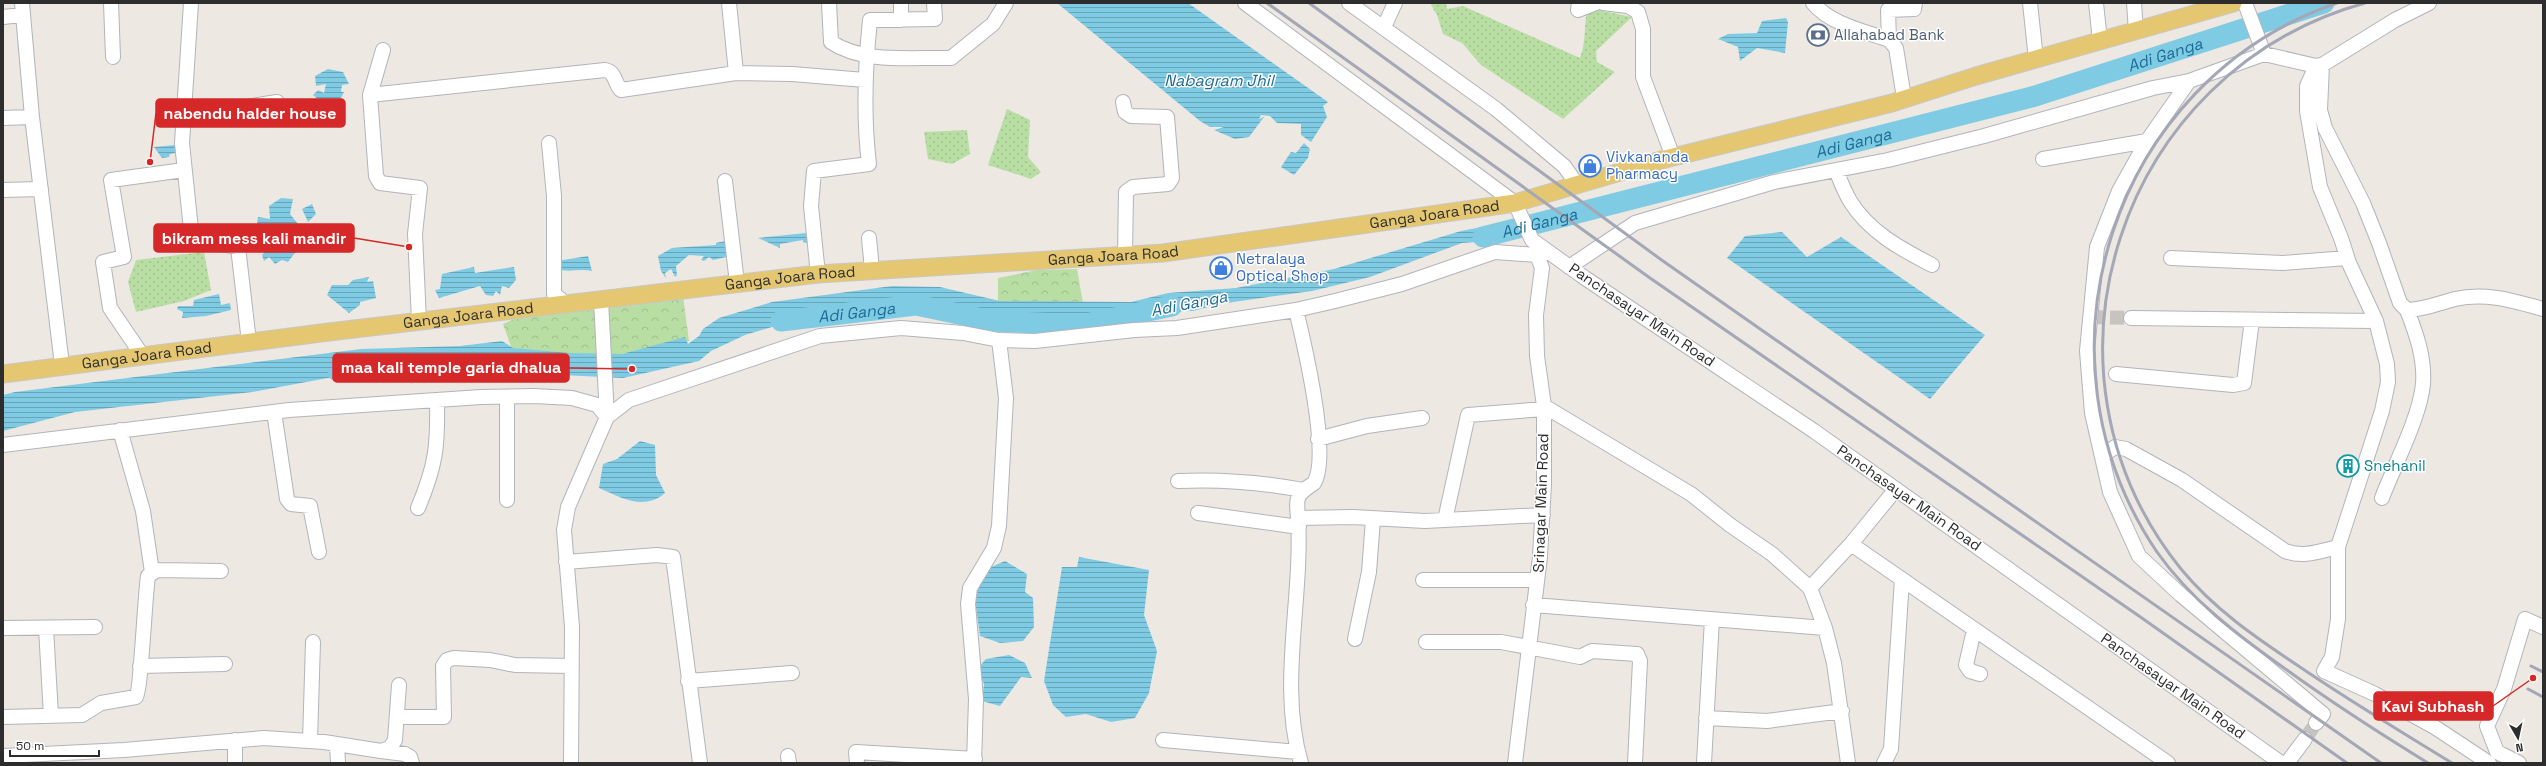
<svg xmlns="http://www.w3.org/2000/svg" width="2546" height="766" font-family="'Space Grotesk',sans-serif">
<defs>
<pattern id="grass-dots" width="8" height="8" patternUnits="userSpaceOnUse"><rect width="8" height="8" fill="#b9dea4"/><path d="M2 2h.1M6 6h.1" fill="none" stroke="#9fbf8e" stroke-width="1.8" stroke-linecap="round"/></pattern>
<pattern id="forest-crowns" width="20" height="18" patternUnits="userSpaceOnUse"><rect width="20" height="18" fill="#b9dea4"/><path d="M2 6a3 3 0 1 1 6 0M12 15a3 3 0 1 1 6 0" fill="none" stroke="#9fbf8e"/></pattern>
<pattern id="water-rules" width="6" height="5" patternUnits="userSpaceOnUse"><rect width="6" height="5" fill="#80cbe4"/><path d="M0 2.5h6" fill="none" stroke="#69a5b9"/></pattern>
</defs>
<rect width="100%" height="100%" fill="#ede8e2"/>
<path fill="url(#grass-dots)" d="M 1430,3 L 1446,3 L 1447,9 L 1463,6 L 1580,58 C 1587,39 1583,27 1588,8 L 1632,17 L 1596,51 L 1597,62 L 1615,72 L 1563,119 L 1481,65 L 1462,43 L 1443,34 L 1437,15 Z
M 1007,109 L 1030,120 L 1028,157 L 1041,172 L 1031,179 L 988,165 Z
M 967,130 L 970,154 L 952,164 L 928,159 L 924,132 Z
M 204,252 L 211,290 L 184,301 L 136,312 L 128,282 L 136,260 Z"/>
<path fill="url(#forest-crowns)" d="M 1077,269 L 1083,303 L 998,305 L 998,278 L 1037,270 Z
M 683,296 L 689,341 L 644,360 L 514,355 L 503,324 L 520,316 Z"/>
<path fill="url(#water-rules)" d="M 1057,3 L 1188,3 L 1328,102 L 1323,106 L 1327,117 L 1311,142 L 1301,135 L 1301,124 L 1277,123 L 1270,116 L 1261,115 L 1259,119 L 1264,117 L 1249,137 L 1235,139 L 1214,130 L 1224,127 L 1210,127 L 1200,121 Z
M 1786,18 L 1788,22 L 1785,53 L 1757,48 L 1740,61 L 1738,47 L 1718,39 L 1728,34 L 1757,33 L 1762,21 Z
M 328,69 L 343,72 L 349,84 L 342,85 L 341,92 L 344,92 L 337,105 L 338,109 L 323,113 L 321,102 L 313,95 L 318,90 L 324,93 L 326,84 L 316,86 L 315,76 Z
M 1304,143 L 1310,149 L 1308,158 L 1294,175 L 1281,167 L 1291,152 L 1296,153 Z
M 175,145 L 175,153 L 170,154 L 169,157 L 162,158 L 154,147 Z
M 281,198 L 293,199 L 290,214 L 310,239 L 307,244 L 297,243 L 294,246 L 303,248 L 294,254 L 288,262 L 282,260 L 275,264 L 269,257 L 264,261 L 262,255 L 265,251 L 264,242 L 258,238 L 261,229 L 257,224 L 258,217 L 270,219 L 269,206 Z
M 312,204 L 316,214 L 308,222 L 302,209 Z
M 1503,223 L 1519,236 L 1512,239 L 1462,243 L 1370,277 L 1312,291 L 1219,304 L 1193,311 L 1130,312 L 1110,317 L 1065,322 L 985,316 L 908,306 L 860,307 L 812,315 L 745,335 L 711,351 L 699,361 L 623,378 L 541,374 L 453,376 L 410,371 L 360,372 L 252,392 L 75,412 L 3,431 L 3,395 L 15,392 L 361,349 L 460,346 L 502,341 L 513,348 L 570,353 L 622,354 L 685,337 L 688,344 L 699,336 L 703,329 L 719,318 L 772,302 L 892,286 L 940,287 L 1000,301 L 1131,302 L 1168,293 L 1236,288 L 1334,269 L 1461,231 Z
M 1782,232 L 1807,257 L 1841,237 L 1985,335 L 1930,399 L 1727,258 L 1745,236 Z
M 806,233 L 808,243 L 803,242 L 803,240 L 780,244 L 780,248 L 758,238 Z
M 729,240 L 726,257 L 713,260 L 709,257 L 704,261 L 701,260 L 704,256 L 689,255 L 676,266 L 677,275 L 675,277 L 671,269 L 665,273 L 666,278 L 661,271 L 658,256 L 672,248 L 716,245 L 716,243 Z
M 588,256 L 592,271 C 580,268 569,273 557,269 L 557,261 Z
M 474,267 L 475,273 L 514,267 L 516,280 L 509,288 L 502,286 L 500,295 L 496,291 L 493,296 L 486,295 L 480,286 L 439,298 L 435,290 L 440,289 L 442,274 Z
M 369,277 L 367,282 L 373,281 L 376,298 L 360,302 L 360,305 L 349,313 L 327,295 L 332,285 L 348,285 L 353,280 Z
M 219,294 L 221,305 L 230,303 L 231,310 L 206,316 L 182,318 L 183,312 L 177,309 L 178,306 L 193,306 L 194,300 Z
M 640,441 L 655,445 L 656,475 L 665,493 C 644,511 622,498 599,488 L 603,464 L 617,459 Z
M 1079,557 L 1149,570 L 1144,615 L 1157,651 L 1149,693 L 1135,718 L 1111,722 L 1086,714 L 1066,717 L 1053,705 L 1044,681 L 1062,567 L 1077,567 Z
M 1005,561 L 1027,574 L 1025,592 L 1033,598 L 1034,627 L 1023,641 L 1000,643 L 980,636 L 974,593 L 984,570 Z
M 1009,655 L 1025,663 L 1032,678 L 1021,677 L 1000,706 L 982,701 L 984,684 L 977,669 L 986,659 Z"/>
<g fill="none" stroke-linecap="round" stroke-linejoin="round">
<path stroke="#80cbe4" stroke-width="12" d="M 334,374 L 447,373"/>
<g stroke="#80cbe4" stroke-width="21">
<path id="s1" d="M 1483,237 L 2032,97 L 2324,3"/>
<path id="s2" d="M 781,321 L 916,305 L 992,321 L 1081,325 L 1172,306"/>
</g>
<path stroke="#c7c3be" stroke-width="14" stroke-dasharray="14 7" stroke-linecap="butt" d="M 2089,317 L 2131,318
M 2305,739 L 2316,723"/>
<g stroke="#b2b4bc" stroke-width="16">
<path id="minor" d="M 22,3 L 32,117 L 62,365
M 111,3 L 113,57
M 191,3 L 182,143 L 192,239 L 238,247 L 249,342
M 729,3 L 736,73
M 829,3 L 831,42 C 864,64 913,57 951,58 L 993,24 L 1006,3
M 901,3 L 901,20
M 1245,3 L 1515,203 L 1532,240 L 1585,278 L 1814,431 L 2281,763
M 1349,3 L 1496,109 L 1564,166 L 1577,184
M 1579,3 L 1578,10 L 1596,3
M 1603,3 L 1628,6 L 1638,12 L 1643,29 L 1643,77 L 1673,157
M 1813,3 C 1830,24 1864,31 1889,40 L 1896,48 L 1904,98
M 2030,3 L 2036,59
M 2096,3 L 2100,41
M 2134,3 L 2136,31
M 2245,3 L 2264,54
M 3,17 L 22,15
M 1384,27 L 1395,3
M 1889,40 L 1888,10 L 1914,9 L 1915,3
M 2322,65 L 2320,110 L 2325,128 L 2363,203 L 2379,243 L 2400,303 L 2407,310 C 2424,310 2439,303 2455,299 C 2486,292 2514,301 2543,309
M 2316,66 L 2307,86 L 2307,111 L 2320,187 L 2341,238 L 2349,263 L 2376,321 L 2387,364 L 2388,382 L 2382,411 L 2338,547 L 2338,619 L 2332,657 L 2324,671 L 2375,694 L 2436,728 L 2489,763
M 2189,81 L 2147,141 L 2119,191 L 2097,247 L 2087,351 L 2092,413 L 2110,492 L 2139,556 L 2181,595 L 2323,714 L 2316,723
M 370,95 L 383,50
M 1123,102 L 1125,112 L 1131,116 L 1167,117 L 1172,178 L 1168,184 L 1133,187 L 1126,192 L 1125,255
M 183,117 L 277,102
M 3,118 L 32,117
M 549,143 L 554,196 L 554,294 L 566,304
M 2043,159 L 2147,141
M 1836,170 C 1840,180 1844,191 1850,201 C 1869,232 1901,249 1932,265
M 725,181 L 737,283
M 3,190 L 41,189
M 869,238 L 872,270
M 2171,258 L 2283,263 L 2347,258
M 1569,267 L 1635,223 L 1774,182 L 1888,160 L 1984,136 L 2153,88 L 2189,81 L 2264,54 L 2316,66 L 2322,65 L 2395,20 L 2429,3
M 818,274 L 811,206 L 814,171 L 869,164 C 863,115 865,68 870,20 L 935,19 L 934,3
M 601,300 L 607,417
M 1296,310 C 1304,343 1331,456 1314,483 C 1296,495 1296,496 1298,518 L 1353,517 L 1425,521 L 1543,515
M 2131,318 L 2376,321
M 419,321 L 415,234 L 420,188 L 380,183 L 376,176 L 370,95 L 605,70 C 616,72 614,83 621,90 L 736,73 L 792,74 L 865,80
M 142,355 L 110,308 L 103,262 L 124,257 L 111,180 L 184,170
M 2116,374 L 2233,385 L 2244,383 L 2252,320
M 1544,406 L 1691,494 L 1730,525 L 1772,554 L 1810,588 L 1851,544 L 1896,489
M 274,412 L 287,499 L 291,504 L 310,506 L 319,552
M 120,430 L 143,511 L 152,572
M 1318,439 L 1367,426 L 1422,418
M 3,445 L 289,410 L 481,397 L 534,396 L 572,398 L 597,405 L 607,417
M 2102,456 L 2115,447 L 2126,449 L 2182,480 L 2285,551 C 2303,558 2320,551 2338,547
M 1178,481 C 1221,479 1260,482 1303,490
M 2382,498 C 2394,466 2420,417 2423,384 C 2425,358 2416,333 2407,310
M 507,500 L 507,397
M 418,508 C 436,465 438,446 437,400
M 1198,513 L 1299,527
M 1298,518 C 1303,599 1278,685 1301,763
M 1445,520 L 1468,415 L 1544,409
M 1851,544 L 2168,763
M 566,562 L 657,555 L 673,557 L 700,763
M 1423,580 L 1537,580
M 1810,588 L 1825,628 L 1834,663 L 1848,763
M 1533,605 L 1825,628
M 3,628 L 95,627
M 46,628 L 51,716
M 1974,630 L 1966,665 L 1970,671 L 1980,674
M 1355,639 L 1369,572 L 1373,519
M 1426,642 L 1501,642 L 1580,657 L 1592,651 L 1637,654 L 1640,661 L 1635,763
M 140,666 L 225,664
M 688,681 L 792,673
M 3,717 L 82,715 L 101,703 L 136,697 C 141,691 145,594 148,576 L 157,570 L 221,571
M 397,717 L 444,717 L 443,666 L 447,660 L 454,658 L 490,660 L 515,665 L 572,666
M 1706,718 L 1767,721 L 1842,711
M 1163,740 L 1298,752
M 310,741 L 313,642
M 337,745 L 338,763
M 381,751 L 405,754 L 410,757 L 412,763
M 3,756 L 124,750 L 264,738 L 324,742 L 381,751 L 390,748 L 395,740 L 399,685
M 788,756 L 789,763
M 235,763 L 235,740
M 571,763 L 572,627 L 564,530 L 568,507 L 607,417 L 629,400 L 820,336 L 901,328 L 963,333 L 999,340 L 1035,341 L 1134,330 L 1177,328 L 1296,310 L 1335,301 L 1402,284 L 1495,252 L 1537,255 L 1548,252
M 857,763 L 856,752 L 975,759
M 974,763 L 976,699 L 968,604 L 970,588 L 994,548 L 999,526 L 1006,398 L 999,340
M 1515,763 L 1540,557 L 1544,484 L 1544,406 L 1537,356 L 1536,315 L 1542,268 L 1537,255
M 1704,763 L 1712,619
M 1884,763 L 1891,749 L 1902,579
M 2287,763 L 2305,739
M 2519,763 L 2497,752 L 2487,726 L 2504,689 L 2525,619 L 2543,627"/>
</g>
<g stroke="#c8c8c8" stroke-width="19">
<g id="major">
<path id="s3" d="M 3,374 L 329,332 L 818,274 L 1163,253 L 1515,203 L 1661,160 L 1892,103 L 1976,76 L 2233,3"/>
</g>
</g>
<use href="#minor" stroke="#fff" stroke-width="14"/>
<use href="#major" stroke="#e4c770" stroke-width="17"/>
<path stroke="#a4a7b5" stroke-width="3" d="M 1267,3 L 1650,278 L 2139,616 L 2347,763
M 1309,3 L 1663,261 L 2381,763
M 2337,3 C 2111,81 2024,356 2157,552 C 2191,600 2236,634 2284,668 C 2331,702 2379,733 2428,763
M 2365,3 C 2120,71 2020,369 2181,569 C 2214,609 2255,637 2297,665 C 2348,700 2400,731 2452,763
M 2531,666 L 2543,672
M 2528,689 L 2543,697"/>
</g>
<defs>
<g id="bank-ring" transform="scale(1.15)"><circle r="9.5" fill="#fff" stroke="#5c6f8a" stroke-width="1.5"/><path d="M-6-4H6V4H-6ZM0-2.3a2.3 2.3 0 1 0 0 4.6a2.3 2.3 0 1 0 0-4.6Z" fill="#5c6f8a"/></g>
<g id="shop-ring" transform="scale(1.15)"><circle r="9.5" fill="#fff" stroke="#3f7fe0" stroke-width="1.5"/><path d="M-5-2.5h2.3a2.7 3.5 0 0 1 5.4 0H5L5.5 6h-11ZM-1.5-2.5h3a1.5 2.3 0 0 0-3 0Z" fill="#3f7fe0"/></g>
<g id="building-ring" transform="scale(1.15)"><circle r="9.5" fill="#fff" stroke="#0f9aa8" stroke-width="1.5"/><path d="M-4-6H4V6H1V3H-1V6H-4ZM-2.5-4.3h1.7v1.8h-1.7ZM.8-4.3h1.7v1.8H.8ZM-2.5-1h1.7V.8h-1.7ZM.8-1h1.7V.8H.8Z" fill="#0f9aa8"/></g>
</defs>
<g fill-rule="evenodd">
<use href="#bank-ring" x="1818" y="35"/>
<use href="#shop-ring" x="1590" y="166"/>
<use href="#shop-ring" x="1221" y="268"/>
<use href="#building-ring" x="2348" y="466"/>
</g>
<g text-anchor="middle" stroke-width="3" stroke-linejoin="round" paint-order="stroke">
<g font-size="15" fill="#4e5e75" stroke="#fff" text-anchor="start">
<text x="1834" y="40">Allahabad Bank</text>
</g>
<g font-size="15" fill="#366cbe" stroke="#fff" text-anchor="start">
<text x="1606" y="162">Vivkananda<tspan x="1606" dy="17">Pharmacy</tspan></text>
<text x="1236" y="264">Netralaya<tspan x="1236" dy="17">Optical Shop</tspan></text>
</g>
<g font-size="15" fill="#2d2d2d" stroke="#fff">
<text dy="5" stroke="none"><textPath href="#s3" startOffset="1441">Ganga Joara Road</textPath></text>
<text dy="5" stroke="none"><textPath href="#s3" startOffset="1117">Ganga Joara Road</textPath></text>
<text dy="5" stroke="none"><textPath href="#s3" startOffset="793">Ganga Joara Road</textPath></text>
<text dy="5" stroke="none"><textPath href="#s3" startOffset="469">Ganga Joara Road</textPath></text>
<text transform="translate(1642 315) rotate(34)" y="5">Panchasayar Main Road</text>
<text dy="5" stroke="none"><textPath href="#s3" startOffset="145">Ganga Joara Road</textPath></text>
<text transform="translate(1909 498) rotate(35)" y="5">Panchasayar Main Road</text>
<text transform="translate(1541 503) rotate(-88)" y="5">Srinagar Main Road</text>
<text transform="translate(2173 686) rotate(35)" y="5">Panchasayar Main Road</text>
</g>
<g font-size="15" fill="#0d838f" stroke="#fff" text-anchor="start">
<text x="2364" y="471">Snehanil</text>
</g>
<g font-size="16" font-style="italic" fill="#1b6c94" stroke="#fff">
<text dy="6" stroke="none"><textPath href="#s1" startOffset="706">Adi Ganga</textPath></text>
<text x="1219" y="86">Nabagram Jhil</text>
<text dy="6" stroke="none"><textPath href="#s1" startOffset="382">Adi Ganga</textPath></text>
<text dy="6" stroke="none"><textPath href="#s1" startOffset="58">Adi Ganga</textPath></text>
<text transform="translate(1189 303) rotate(-11)" y="6">Adi Ganga</text>
<text dy="6" stroke="none"><textPath href="#s2" startOffset="76">Adi Ganga</textPath></text>
</g>
</g>
<path fill="none" stroke="#d62828" stroke-width="1.5" d="M150 162L156 113M409 247L354 238M632 369L569 368M2533 678L2493 706"/>
<g fill="#d62828" stroke="#fff" stroke-width="1.5">
<circle cx="150" cy="162" r="4"/>
<circle cx="409" cy="247" r="4"/>
<circle cx="632" cy="369" r="4"/>
<circle cx="2533" cy="678" r="4"/>
</g>
<g fill="#d62828" stroke="#d62828" stroke-width="1.5">
<rect x="156" y="99" width="189" height="28" rx="4"/>
<rect x="154" y="224" width="200" height="28" rx="4"/>
<rect x="333" y="354" width="236" height="28" rx="4"/>
<rect x="2374" y="692" width="119" height="28" rx="4"/>
</g>
<g font-size="16" text-anchor="middle" font-weight="bold" fill="#fff">
<text x="250" y="119">nabendu halder house</text>
<text x="254" y="244">bikram mess kali mandir</text>
<text x="451" y="373">maa kali temple garia dhalua</text>
<text x="2433" y="712">Kavi Subhash</text>
</g>
<rect width="2546" height="766" fill="none" stroke="#2d2d2d" stroke-width="8"/>
<g transform="translate(2518 738) rotate(171)" stroke="#ffffff" stroke-width="3" paint-order="stroke">
<path d="M0-3L7 15L0 10L-7 15Z" fill="#2d2d2d"/>
<text y="-6" font-size="11" font-weight="bold" text-anchor="middle" fill="#2d2d2d">N</text>
</g>
<path d="M10 750v6h89v-6" fill="none" stroke="#2d2d2d" stroke-width="2"/>
<text x="16" y="750" font-size="12" fill="#2d2d2d" stroke="#ffffff" stroke-width="3" paint-order="stroke">50 m</text>
</svg>
